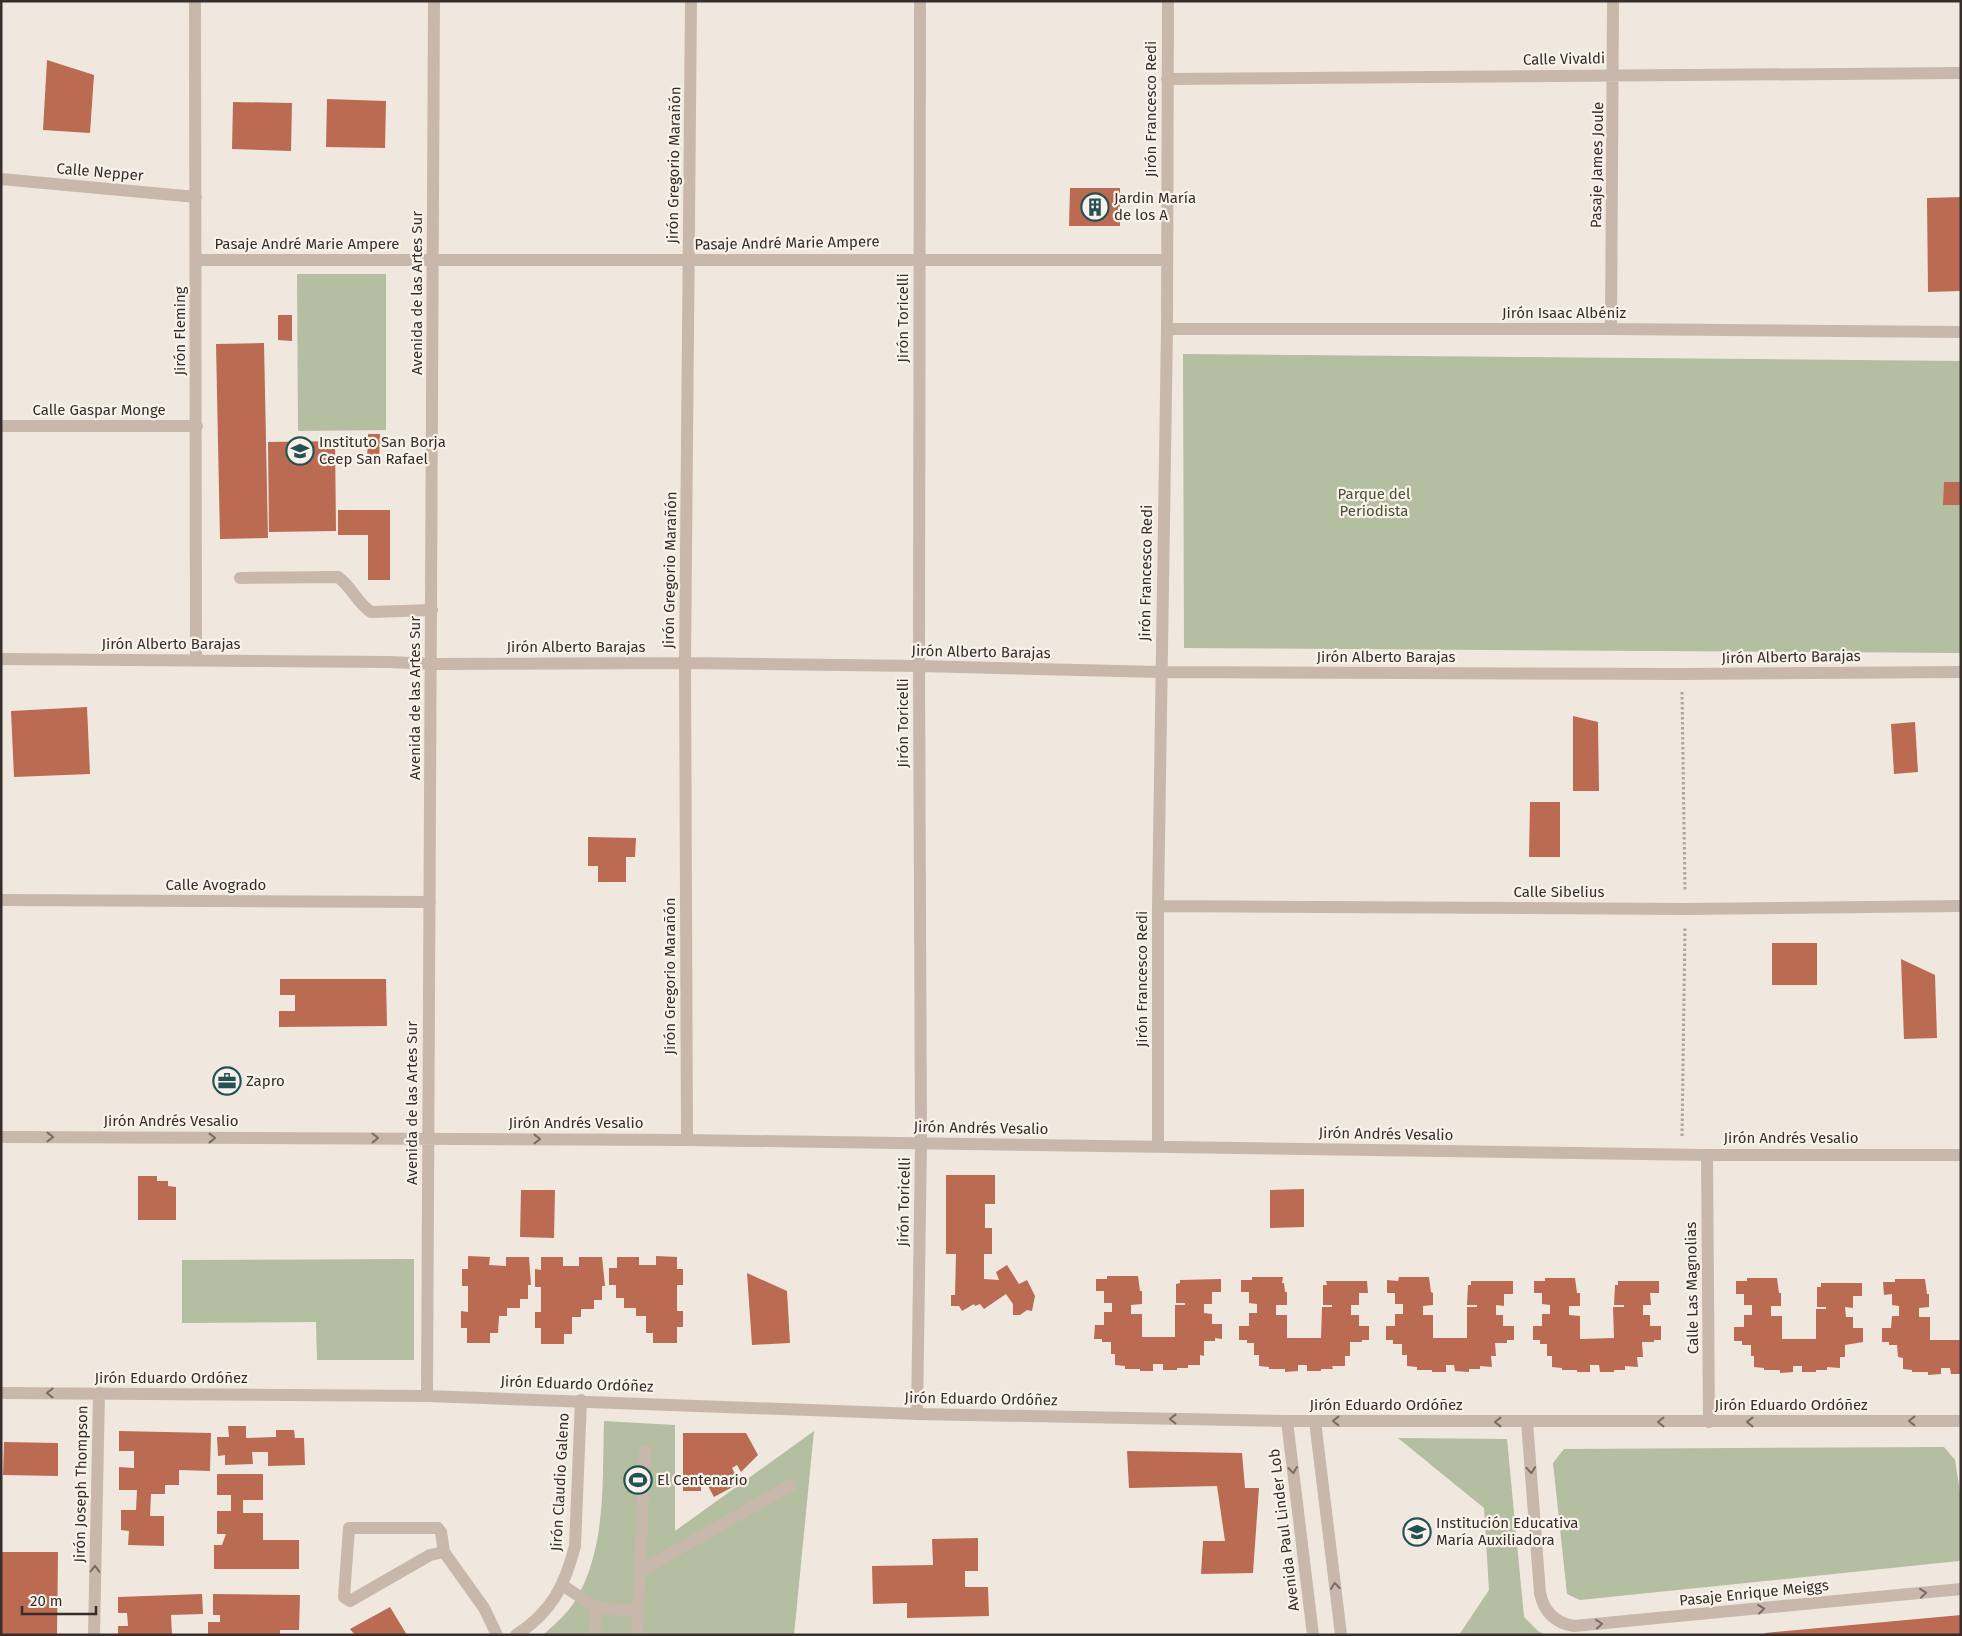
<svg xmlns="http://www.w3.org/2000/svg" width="1962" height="1636" font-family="'Fira Sans',sans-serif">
<rect width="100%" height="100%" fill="#f0e8de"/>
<path fill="#b4bea0" d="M 297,274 L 386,274 L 386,430 L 298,431 Z
M 1183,354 L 1961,361 L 1961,653 L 1184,648 Z
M 414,1259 L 414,1360 L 317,1360 L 316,1322 L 182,1323 L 182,1260 Z
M 604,1421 L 675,1425 L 675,1531 L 814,1431 L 794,1635 L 543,1635 C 554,1625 567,1614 575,1601 C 607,1548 602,1482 604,1421 Z
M 1398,1438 L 1507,1439 L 1524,1617 L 1538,1631 L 1545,1635 L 1459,1635 L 1489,1590 L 1484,1508 Z
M 1944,1447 L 1955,1460 L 1961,1498 L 1961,1559 L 1959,1561 L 1580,1600 L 1567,1594 L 1553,1463 L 1564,1449 Z"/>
<path fill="#bb6b52" d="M 47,60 L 94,75 L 90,133 L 43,130 Z
M 327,99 L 386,101 L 385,148 L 326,147 Z
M 233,102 L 292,103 L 291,151 L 232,149 Z
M 1070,188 L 1120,188 L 1120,226 L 1069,226 Z
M 1961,197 L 1961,291 L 1928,292 L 1927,198 Z
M 278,315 L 292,315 L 292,341 L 278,340 Z
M 264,343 L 268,538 L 220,539 L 216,344 Z
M 368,434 L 380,434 L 379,464 L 367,463 Z
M 335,441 L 336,531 L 269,532 L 268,442 Z
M 1944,482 L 1961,482 L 1961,505 L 1943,505 Z
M 338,510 L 390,510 L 390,580 L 368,580 L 368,535 L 338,535 Z
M 87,707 L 90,774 L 14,777 L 11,711 Z
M 1573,716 L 1598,722 L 1599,791 L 1573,791 Z
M 1915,722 L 1918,772 L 1894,774 L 1891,724 Z
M 1530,802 L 1560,802 L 1560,857 L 1529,857 Z
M 588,837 L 636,838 L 635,857 L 626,857 L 626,882 L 598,882 L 598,866 L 588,866 Z
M 1772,943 L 1817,943 L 1817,985 L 1772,985 Z
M 1901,959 L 1935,975 L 1937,1038 L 1904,1039 Z
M 280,979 L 386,979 L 387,1026 L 279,1027 L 279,1011 L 295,1011 L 295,995 L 280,995 Z
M 946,1175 L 995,1175 L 995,1204 L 985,1204 L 985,1228 L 992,1228 L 992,1254 L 984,1254 L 984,1279 L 999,1280 L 996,1272 L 1007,1265 L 1019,1284 L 1027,1280 L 1035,1296 L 1032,1311 L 1027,1310 L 1020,1315 L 1013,1315 L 1013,1304 L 1006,1294 L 984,1309 L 980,1304 L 975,1306 L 974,1304 L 962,1311 L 959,1306 L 951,1306 L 951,1295 L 955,1295 L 956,1254 L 946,1254 Z
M 138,1176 L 157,1176 L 157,1181 L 168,1181 L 168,1186 L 176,1187 L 176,1220 L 138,1220 Z
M 1304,1189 L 1304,1227 L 1270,1228 L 1270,1190 Z
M 521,1190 L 555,1190 L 554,1238 L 520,1237 Z
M 468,1256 L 490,1257 L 489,1265 L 506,1266 L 506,1257 L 529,1257 L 531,1285 L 528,1285 L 528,1299 L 520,1299 L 520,1308 L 507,1308 L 507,1316 L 499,1316 L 498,1333 L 490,1333 L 490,1343 L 467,1343 L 467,1328 L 461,1328 L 461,1311 L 468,1312 L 468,1286 L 462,1286 L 462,1269 L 468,1269 Z
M 656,1256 L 677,1257 L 677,1269 L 683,1269 L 683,1285 L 677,1285 L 677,1311 L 683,1311 L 683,1327 L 677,1327 L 677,1343 L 653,1343 L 653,1333 L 646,1333 L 646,1316 L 636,1316 L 636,1308 L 624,1308 L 624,1298 L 616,1298 L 616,1285 L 609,1285 L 609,1268 L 617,1268 L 617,1257 L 639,1257 L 639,1265 L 656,1265 Z
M 541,1257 L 563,1257 L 563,1266 L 579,1266 L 579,1257 L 602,1257 L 605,1286 L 602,1286 L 602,1300 L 594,1300 L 594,1309 L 581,1309 L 581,1317 L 572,1317 L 572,1334 L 564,1334 L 564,1344 L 541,1344 L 541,1328 L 535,1328 L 535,1312 L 541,1312 L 541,1287 L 535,1287 L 535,1269 L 541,1270 Z
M 747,1273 L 787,1291 L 790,1343 L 752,1345 Z
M 1107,1276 L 1138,1276 L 1140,1291 L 1142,1291 L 1142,1304 L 1131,1305 L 1131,1314 L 1142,1314 L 1142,1337 L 1175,1337 L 1175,1305 L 1185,1305 L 1185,1303 L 1176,1303 L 1176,1284 L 1180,1283 L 1180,1280 L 1221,1279 L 1221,1292 L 1212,1292 L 1212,1304 L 1204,1304 L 1204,1313 L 1212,1314 L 1212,1324 L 1222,1324 L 1222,1339 L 1215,1338 L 1215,1341 L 1204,1341 L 1204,1356 L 1200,1355 L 1200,1365 L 1188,1365 L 1188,1368 L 1177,1368 L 1177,1370 L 1163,1370 L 1163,1364 L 1153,1364 L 1153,1371 L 1140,1371 L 1140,1369 L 1125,1369 L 1125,1366 L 1115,1365 L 1115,1354 L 1111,1354 L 1111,1342 L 1102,1342 L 1102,1339 L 1094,1339 L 1095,1325 L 1104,1325 L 1104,1312 L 1112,1312 L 1112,1303 L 1104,1303 L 1104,1291 L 1096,1291 L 1096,1279 L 1107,1279 Z
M 1252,1277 L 1283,1277 L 1282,1283 L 1284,1283 L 1285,1292 L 1287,1292 L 1287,1305 L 1276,1305 L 1276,1315 L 1287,1315 L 1287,1338 L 1321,1338 L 1322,1307 L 1332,1307 L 1332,1305 L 1323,1305 L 1323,1285 L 1327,1285 L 1326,1281 L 1367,1281 L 1368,1293 L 1359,1293 L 1359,1305 L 1351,1305 L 1351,1315 L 1359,1315 L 1359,1326 L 1369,1326 L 1369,1340 L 1362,1340 L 1362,1342 L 1350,1342 L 1350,1356 L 1345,1356 L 1345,1366 L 1332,1366 L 1333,1369 L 1321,1369 L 1321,1371 L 1307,1371 L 1307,1365 L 1298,1365 L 1298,1371 L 1285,1372 L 1285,1369 L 1269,1369 L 1269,1367 L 1259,1366 L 1259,1355 L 1254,1355 L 1254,1343 L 1247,1343 L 1247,1340 L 1239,1340 L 1239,1326 L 1249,1326 L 1249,1313 L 1257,1313 L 1257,1304 L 1249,1303 L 1249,1292 L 1241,1292 L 1241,1280 L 1252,1280 Z
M 1399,1277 L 1429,1277 L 1431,1292 L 1433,1293 L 1433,1305 L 1423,1306 L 1423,1315 L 1433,1315 L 1433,1338 L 1467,1338 L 1467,1307 L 1477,1307 L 1477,1305 L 1467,1305 L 1468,1285 L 1471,1285 L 1471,1281 L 1513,1281 L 1513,1294 L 1504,1294 L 1504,1306 L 1496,1305 L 1496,1315 L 1503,1315 L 1503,1326 L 1514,1326 L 1514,1340 L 1507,1340 L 1507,1343 L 1495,1343 L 1496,1356 L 1491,1356 L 1492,1367 L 1480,1366 L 1480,1369 L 1469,1369 L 1469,1372 L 1455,1371 L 1454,1365 L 1446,1365 L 1446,1372 L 1432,1372 L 1432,1370 L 1417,1370 L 1417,1367 L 1407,1366 L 1407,1355 L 1402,1355 L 1402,1344 L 1393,1344 L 1393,1340 L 1386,1340 L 1386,1326 L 1395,1326 L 1395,1314 L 1403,1314 L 1403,1304 L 1395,1304 L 1395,1293 L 1387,1293 L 1387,1280 L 1398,1281 Z
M 1545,1278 L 1575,1278 L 1577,1293 L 1580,1293 L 1580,1306 L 1569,1306 L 1569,1315 L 1580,1316 L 1580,1339 L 1614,1338 L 1613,1307 L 1624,1307 L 1624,1305 L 1614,1305 L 1615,1285 L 1618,1285 L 1618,1281 L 1659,1281 L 1659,1293 L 1650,1293 L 1651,1305 L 1643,1305 L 1643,1315 L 1650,1315 L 1650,1326 L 1661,1326 L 1661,1340 L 1654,1340 L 1654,1342 L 1642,1342 L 1643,1357 L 1637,1357 L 1638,1367 L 1625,1366 L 1625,1370 L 1614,1370 L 1614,1372 L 1600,1372 L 1599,1365 L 1590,1365 L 1590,1372 L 1577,1372 L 1577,1370 L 1562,1370 L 1562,1368 L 1552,1367 L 1552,1356 L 1547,1356 L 1547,1344 L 1540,1344 L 1540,1340 L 1533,1340 L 1533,1326 L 1542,1326 L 1542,1314 L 1550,1314 L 1550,1305 L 1542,1304 L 1542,1293 L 1534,1293 L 1534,1281 L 1545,1281 Z
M 1747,1278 L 1777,1278 L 1779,1293 L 1781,1293 L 1781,1306 L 1771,1306 L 1771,1316 L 1782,1316 L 1782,1339 L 1816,1339 L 1816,1309 L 1826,1309 L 1826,1307 L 1817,1307 L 1817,1287 L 1821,1287 L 1821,1283 L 1862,1283 L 1862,1296 L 1853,1296 L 1853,1308 L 1845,1307 L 1846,1317 L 1853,1317 L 1853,1328 L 1863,1328 L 1863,1342 L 1845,1345 L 1845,1357 L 1840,1357 L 1840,1368 L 1827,1367 L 1827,1370 L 1816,1370 L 1816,1372 L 1802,1372 L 1802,1366 L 1793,1366 L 1793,1372 L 1780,1373 L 1780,1370 L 1764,1370 L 1764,1368 L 1754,1367 L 1754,1356 L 1751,1356 L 1751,1345 L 1742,1345 L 1742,1341 L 1734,1341 L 1734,1327 L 1744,1327 L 1744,1315 L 1752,1315 L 1752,1305 L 1744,1305 L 1744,1294 L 1736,1294 L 1736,1281 L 1747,1281 Z
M 1895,1279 L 1925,1279 L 1927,1294 L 1929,1294 L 1929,1307 L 1919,1308 L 1919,1317 L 1930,1317 L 1930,1340 L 1961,1340 L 1961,1374 L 1951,1374 L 1950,1368 L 1941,1368 L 1941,1374 L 1928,1375 L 1928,1372 L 1912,1372 L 1912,1370 L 1903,1369 L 1903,1358 L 1898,1357 L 1897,1345 L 1889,1345 L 1889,1342 L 1882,1342 L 1882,1328 L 1891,1328 L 1892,1316 L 1899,1316 L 1899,1306 L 1892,1305 L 1892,1294 L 1884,1295 L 1883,1282 L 1895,1282 Z
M 228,1426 L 246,1426 L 246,1438 L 276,1437 L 276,1430 L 294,1430 L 295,1438 L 304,1438 L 305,1465 L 268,1466 L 268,1452 L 252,1452 L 253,1464 L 225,1465 L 225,1455 L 218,1456 L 217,1437 L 229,1437 Z
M 119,1431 L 211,1433 L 210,1471 L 179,1470 L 179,1485 L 165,1485 L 165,1494 L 151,1494 L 150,1516 L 164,1516 L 164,1546 L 128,1545 L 129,1531 L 121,1530 L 121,1510 L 136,1510 L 137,1490 L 119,1490 L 119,1467 L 134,1468 L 134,1451 L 119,1451 Z
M 683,1433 L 746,1433 L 758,1455 L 741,1472 L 737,1465 L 732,1468 L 740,1483 L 714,1497 L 701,1473 L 701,1491 L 683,1491 Z
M 4,1442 L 58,1443 L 58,1476 L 3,1475 Z
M 1127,1451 L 1242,1453 L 1245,1488 L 1259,1488 L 1253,1573 L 1201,1574 L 1203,1541 L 1225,1541 L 1217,1486 L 1129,1488 Z
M 217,1474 L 263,1474 L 263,1500 L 243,1500 L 243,1513 L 263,1513 L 263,1540 L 299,1540 L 299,1569 L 214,1569 L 214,1545 L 222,1545 L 226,1534 L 217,1534 L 217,1511 L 231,1511 L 231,1495 L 217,1495 Z
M 978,1538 L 978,1571 L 965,1571 L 965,1587 L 988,1587 L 989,1616 L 907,1618 L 907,1603 L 873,1604 L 872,1566 L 933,1565 L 932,1539 Z
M 1,1552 L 58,1552 L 57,1635 L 1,1635 Z
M 202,1594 L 203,1614 L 171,1615 L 172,1635 L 118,1635 L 118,1626 L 128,1626 L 127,1613 L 118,1613 L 118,1597 Z
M 213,1594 L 300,1595 L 299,1630 L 280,1630 L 280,1635 L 208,1635 L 208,1622 L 220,1622 L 220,1615 L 213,1615 Z
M 390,1607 L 407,1635 L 355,1635 L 350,1629 Z
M 1961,1615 L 1961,1635 L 1765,1635 L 1765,1633 Z"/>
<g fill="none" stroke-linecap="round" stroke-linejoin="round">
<path stroke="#b3a296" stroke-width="3" stroke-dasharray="2.5 2.5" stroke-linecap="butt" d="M 1682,692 L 1685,891
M 1682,1136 L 1685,927"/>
<path stroke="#c8b8ab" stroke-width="12" d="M 240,578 L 338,577 C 352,587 357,603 371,612 L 432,610
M 444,1552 L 430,1555 L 350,1601 L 344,1597 L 349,1528 L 438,1528 L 441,1532 L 444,1552 L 484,1608 L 497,1635
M 640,1571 L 791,1485
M 562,1585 L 597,1608 L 639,1611
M 594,1635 L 597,1608
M 637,1635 L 645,1451"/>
<path stroke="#c8b8ab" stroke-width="12" d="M 195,1 L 196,660
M 1167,79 L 1961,73
M 1,179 L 196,197
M 197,260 C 520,260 843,257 1167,260
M 1167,329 L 1611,329 L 1961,332
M 1611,329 L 1613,1
M 1,426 L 197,426
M 1,659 L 389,662 L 432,664 L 685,663 L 919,666 L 1160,672 L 1682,674 L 1961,672
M 1,900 L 430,902
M 1158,906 L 1685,909 L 1961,906
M 1,1137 L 687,1140 L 1707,1155 L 1961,1155
M 687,1140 L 685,663 L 691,1
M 1158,1146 L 1158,906 L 1167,329 L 1168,1
M 1707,1155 L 1709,1422
M 1,1393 L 427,1396 L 917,1414 L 1287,1421 L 1961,1421
M 427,1396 L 434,1
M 917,1414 L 921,1144 L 919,666 L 920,1
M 1287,1421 L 1313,1635
M 1315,1421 L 1341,1635
M 1527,1422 L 1540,1593 C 1544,1612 1555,1623 1574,1626 L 1961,1589
M 94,1635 L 99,1393
M 516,1635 C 552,1612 565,1585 575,1546 L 581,1400"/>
</g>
<defs><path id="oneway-chevron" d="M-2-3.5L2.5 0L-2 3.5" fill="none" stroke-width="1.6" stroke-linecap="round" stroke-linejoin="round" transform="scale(1.25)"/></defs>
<g stroke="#786c64">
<use href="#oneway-chevron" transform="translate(50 1137)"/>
<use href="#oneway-chevron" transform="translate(212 1138)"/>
<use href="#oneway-chevron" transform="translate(375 1138)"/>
<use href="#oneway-chevron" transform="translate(537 1139)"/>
<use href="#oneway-chevron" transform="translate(50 1393) rotate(-180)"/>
<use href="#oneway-chevron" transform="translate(1173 1419) rotate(-179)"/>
<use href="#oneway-chevron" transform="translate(1336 1421) rotate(-180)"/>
<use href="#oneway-chevron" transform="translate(1912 1421) rotate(180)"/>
<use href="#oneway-chevron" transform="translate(1498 1422) rotate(-180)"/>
<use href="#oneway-chevron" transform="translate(1661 1422) rotate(180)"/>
<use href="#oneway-chevron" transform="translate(1750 1422) rotate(180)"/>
<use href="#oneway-chevron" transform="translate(1293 1470) rotate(83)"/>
<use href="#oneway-chevron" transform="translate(1531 1470) rotate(86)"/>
<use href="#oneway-chevron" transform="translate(95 1569) rotate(-89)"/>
<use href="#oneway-chevron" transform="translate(1335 1586) rotate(-97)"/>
<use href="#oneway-chevron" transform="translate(1923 1593) rotate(-6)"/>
<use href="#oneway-chevron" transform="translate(1761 1609) rotate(-6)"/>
<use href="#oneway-chevron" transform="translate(1599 1624) rotate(-5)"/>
</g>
<defs>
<g id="building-ring" transform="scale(1.4375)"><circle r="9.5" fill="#f8f2eb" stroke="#235154" stroke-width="1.5"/><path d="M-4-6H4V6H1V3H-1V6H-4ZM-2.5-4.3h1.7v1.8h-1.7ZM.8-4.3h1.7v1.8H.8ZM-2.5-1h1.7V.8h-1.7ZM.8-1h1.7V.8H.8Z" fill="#235154"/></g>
<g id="school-ring" transform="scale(1.4375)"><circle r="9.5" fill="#f8f2eb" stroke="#235154" stroke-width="1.5"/><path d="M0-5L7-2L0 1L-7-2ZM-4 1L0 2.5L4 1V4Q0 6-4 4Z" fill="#235154"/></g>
<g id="office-ring" transform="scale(1.4375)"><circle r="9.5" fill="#f8f2eb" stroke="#235154" stroke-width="1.5"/><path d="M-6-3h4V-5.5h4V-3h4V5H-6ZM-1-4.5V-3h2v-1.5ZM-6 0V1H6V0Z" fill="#235154"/></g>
<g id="stadium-ring" transform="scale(1.4375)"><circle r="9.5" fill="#f8f2eb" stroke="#235154" stroke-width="1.5"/><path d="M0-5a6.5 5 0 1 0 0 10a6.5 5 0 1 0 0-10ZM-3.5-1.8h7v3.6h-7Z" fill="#235154"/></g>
</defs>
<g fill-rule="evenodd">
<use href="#building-ring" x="1095" y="207"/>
<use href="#school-ring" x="300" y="451"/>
<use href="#office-ring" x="227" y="1081"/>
<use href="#stadium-ring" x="638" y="1480"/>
<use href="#school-ring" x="1417" y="1532"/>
</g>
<g text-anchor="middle" stroke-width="4.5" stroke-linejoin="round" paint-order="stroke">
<g font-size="15" fill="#362e2a" stroke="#f8f2eb">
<text transform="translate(1564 59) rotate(-1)" y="5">Calle Vivaldi</text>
<text transform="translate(1151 109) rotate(-90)" y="5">Jirón Francesco Redi</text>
<text transform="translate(674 165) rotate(-89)" y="5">Jirón Gregorio Marañón</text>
<text transform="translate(1597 165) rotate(-89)" y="5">Pasaje James Joule</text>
<text transform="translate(100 172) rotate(5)" y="5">Calle Nepper</text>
<text transform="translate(787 243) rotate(-1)" y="5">Pasaje André Marie Ampere</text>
<text x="307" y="249">Pasaje André Marie Ampere</text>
<text transform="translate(417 293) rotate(-90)" y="5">Avenida de las Artes Sur</text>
<text x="1564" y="318">Jirón Isaac Albéniz</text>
<text transform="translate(903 318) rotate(-90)" y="5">Jirón Toricelli</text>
<text transform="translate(180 331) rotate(-90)" y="5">Jirón Fleming</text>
<text x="99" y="415">Calle Gaspar Monge</text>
<text transform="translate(670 570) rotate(-89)" y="5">Jirón Gregorio Marañón</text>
<text transform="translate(1146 573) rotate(-89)" y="5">Jirón Francesco Redi</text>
<text x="171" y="649">Jirón Alberto Barajas</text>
<text x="576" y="652">Jirón Alberto Barajas</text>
<text transform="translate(981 652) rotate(1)" y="5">Jirón Alberto Barajas</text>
<text x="1386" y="662">Jirón Alberto Barajas</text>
<text transform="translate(1791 657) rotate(-1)" y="5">Jirón Alberto Barajas</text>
<text transform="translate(415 698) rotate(-90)" y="5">Avenida de las Artes Sur</text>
<text transform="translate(903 723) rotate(-90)" y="5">Jirón Toricelli</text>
<text x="216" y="890">Calle Avogrado</text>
<text x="1559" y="897">Calle Sibelius</text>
<text transform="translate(670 976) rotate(-90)" y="5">Jirón Gregorio Marañón</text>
<text transform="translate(1142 979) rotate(-90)" y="5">Jirón Francesco Redi</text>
<text transform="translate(412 1103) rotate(-90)" y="5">Avenida de las Artes Sur</text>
<text x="171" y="1126">Jirón Andrés Vesalio</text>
<text x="576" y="1128">Jirón Andrés Vesalio</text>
<text transform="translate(981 1128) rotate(1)" y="5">Jirón Andrés Vesalio</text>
<text transform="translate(1386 1134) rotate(1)" y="5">Jirón Andrés Vesalio</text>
<text x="1791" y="1143">Jirón Andrés Vesalio</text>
<text transform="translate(904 1202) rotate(-89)" y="5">Jirón Toricelli</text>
<text transform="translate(1692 1288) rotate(-91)" y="5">Calle Las Magnolias</text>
<text x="171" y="1383">Jirón Eduardo Ordóñez</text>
<text transform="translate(577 1384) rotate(2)" y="5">Jirón Eduardo Ordóñez</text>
<text transform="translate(981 1399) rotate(1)" y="5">Jirón Eduardo Ordóñez</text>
<text x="1386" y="1410">Jirón Eduardo Ordóñez</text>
<text x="1791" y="1410">Jirón Eduardo Ordóñez</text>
<text transform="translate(560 1482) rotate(-87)" y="5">Jirón Claudio Galeno</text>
<text transform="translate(81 1484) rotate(-89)" y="5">Jirón Joseph Thompson</text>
<text transform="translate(1284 1530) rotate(-97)" y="5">Avenida Paul Linder Lob</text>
<text transform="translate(1754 1593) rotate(-6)" y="5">Pasaje Enrique Meiggs</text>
</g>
<g font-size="15" fill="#362e2a" stroke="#f8f2eb" text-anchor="start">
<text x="1114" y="203">Jardin María<tspan x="1114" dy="17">de los A</tspan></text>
<text x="319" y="447">Instituto San Borja<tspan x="319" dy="17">Ceep San Rafael</tspan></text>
<text x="246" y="1086">Zapro</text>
<text x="657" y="1485">El Centenario</text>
<text x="1436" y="1528">Institución Educativa<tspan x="1436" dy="17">María Auxiliadora</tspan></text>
</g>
<g font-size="15" fill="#465230" stroke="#f8f2eb">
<text x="1374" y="499">Parque del<tspan x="1374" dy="17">Periodista</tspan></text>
</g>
</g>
<rect width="1962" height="1636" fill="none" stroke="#362e2a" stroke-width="5"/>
<path d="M22 1606v8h74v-8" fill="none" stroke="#362e2a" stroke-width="2.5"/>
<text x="30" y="1606" font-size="15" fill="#362e2a" stroke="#f8f2eb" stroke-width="4" paint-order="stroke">20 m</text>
</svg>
